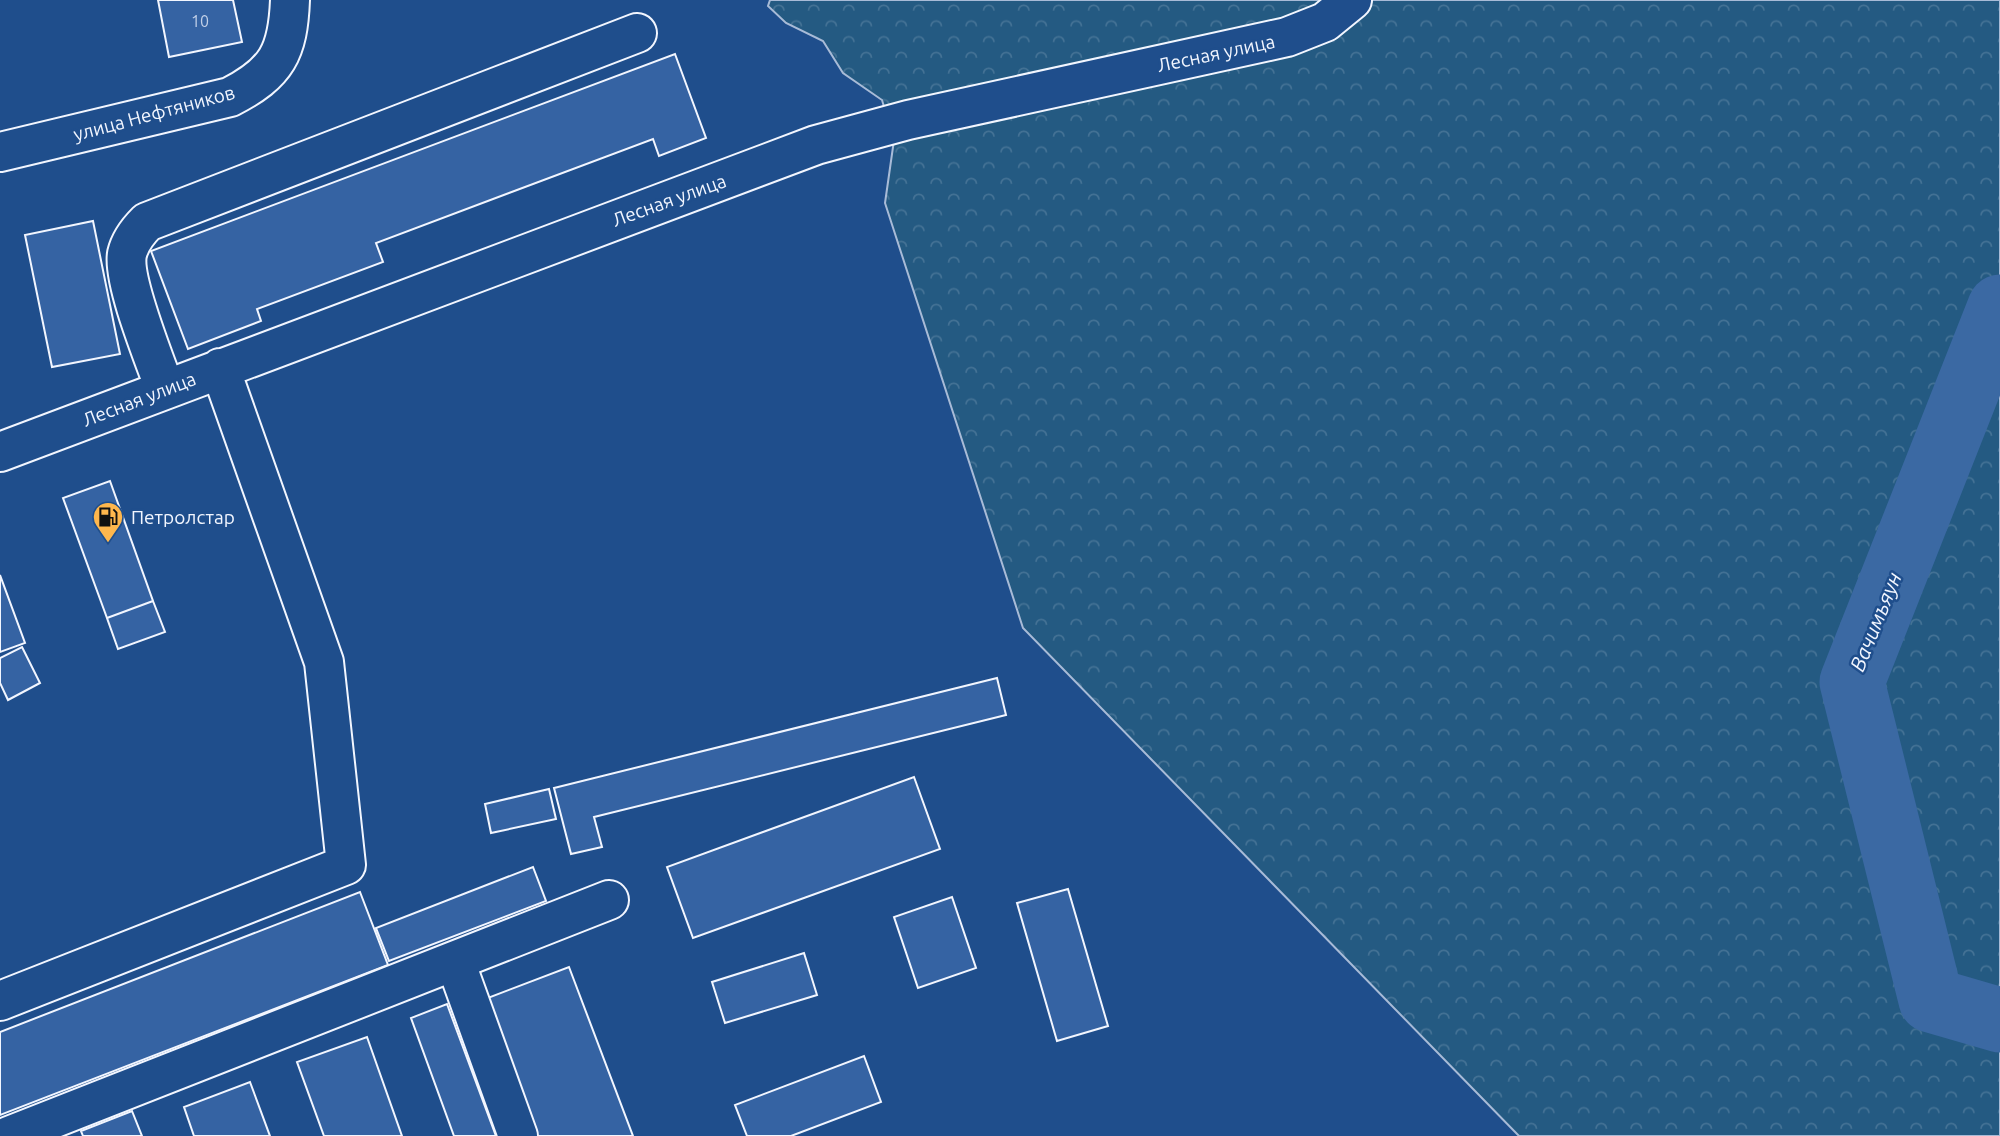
<svg xmlns="http://www.w3.org/2000/svg" width="2000" height="1136" font-family="Ubuntu,sans-serif">
<defs>
<pattern id="forest-crowns" width="20" height="18" patternUnits="userSpaceOnUse" patternTransform="scale(1.75)"><rect width="20" height="18" fill="#245a82"/><path d="M2 6a3 3 0 1 1 6 0M12 15a3 3 0 1 1 6 0" fill="none" stroke="#447295"/></pattern>
</defs>
<rect width="100%" height="100%" fill="#1f4e8c"/>
<path fill="url(#forest-crowns)" stroke="#a8bbd7" stroke-width="2" d="M 770,0 L 2000,0 L 2000,1136 L 1519,1136 L 1023,628 L 885,203 L 894,140 L 882,100 L 843,73 L 823,41 L 786,23 L 768,6 Z"/>
<g fill="none" stroke-linecap="round" stroke-linejoin="round">
<path stroke="#3b69a3" stroke-width="65" d="M 2000,307 L 1852,682 L 1931,1000 L 2000,1020"/>
</g>
<path fill="#3563a3" stroke="#f2f6ff" stroke-width="2" d="M 158,0 L 233,0 L 242,42 L 169,57 Z
M 675,54 L 706,138 L 659,156 L 653,139 L 376,243 L 383,262 L 257,309 L 261,321 L 188,349 L 151,251 Z
M 93,221 L 120,354 L 52,367 L 25,235 Z
M 110,481 L 153,601 L 107,618 L 63,498 Z
M 0,575 L 25,643 L 0,652 Z
M 153,601 L 165,632 L 118,649 L 107,618 Z
M 22,647 L 40,683 L 8,700 L 0,683 L 0,658 Z
M 997,678 L 1006,715 L 594,817 L 602,847 L 571,854 L 554,788 Z
M 914,777 L 940,849 L 693,938 L 667,867 Z
M 549,789 L 556,819 L 491,833 L 485,804 Z
M 533,867 L 546,901 L 389,961 L 376,928 Z
M 1068,889 L 1108,1026 L 1057,1041 L 1017,903 Z
M 360,892 L 388,965 L 0,1115 L 0,1032 Z
M 952,897 L 976,968 L 918,988 L 894,917 Z
M 804,953 L 817,995 L 725,1023 L 712,982 Z
M 569,967 L 633,1136 L 537,1136 L 485,999 Z
M 447,1004 L 496,1136 L 454,1136 L 411,1018 Z
M 367,1037 L 402,1136 L 324,1136 L 297,1062 Z
M 864,1056 L 881,1102 L 791,1136 L 747,1136 L 735,1105 Z
M 250,1082 L 270,1136 L 194,1136 L 184,1107 Z
M 132,1111 L 142,1136 L 83,1136 L 81,1131 Z"/>
<g fill="none" stroke-linecap="round" stroke-linejoin="round">
<g stroke="#f2f6ff" stroke-width="42">
<path id="minor" d="M 0,152 L 230,97 C 277,73 288,52 290,0
M 165,389 C 155,361 122,280 127,254 C 130,241 138,231 147,222 L 637,33
M 0,452 L 816,145 L 908,120 L 1287,37 L 1325,22 L 1352,0
M 455,961 L 518,1136
M 0,1001 L 346,865 L 324,662 L 220,368
M 9,1136 L 609,900"/>
</g>
<use href="#minor" stroke="#1f4e8c" stroke-width="38"/>
</g>
<defs>
<g id="fuel-pin" transform="scale(1.575)"><path d="M0 17L-7.5 6A9.5 9.5 0 1 1 7.5 6Z" fill="#ffb74d" stroke="#1f4e8c"/><path d="M-5.5-6h7V0h2V4h1.3V-2.5L3-4.5l.8-.8L6-3V5H2.5V1h-1V6h-7ZM-4.2-4.7v3.2H.2V-4.7Z" fill="#111"/></g>
</defs>
<g fill-rule="evenodd">
<use href="#fuel-pin" x="108" y="517"/>
</g>
<g text-anchor="middle" stroke-width="5" stroke-linejoin="round" paint-order="stroke">
<g font-size="16" fill="#c3d1e8">
<text x="200" y="27">10</text>
</g>
<g font-size="19" fill="#f2f6ff" stroke="#1f4e8c">
<text transform="translate(1216 53) rotate(-12)" y="7">Лесная улица</text>
<text transform="translate(154 113) rotate(-15)" y="7">улица Нефтяников</text>
<text transform="translate(669 200) rotate(-20)" y="7">Лесная улица</text>
<text transform="translate(139 399) rotate(-21)" y="7">Лесная улица</text>
</g>
<g font-size="19" fill="#f2f6ff" stroke="#1f4e8c" text-anchor="start">
<text x="131" y="524">Петролстар</text>
</g>
<g font-size="21" font-style="italic" fill="#f2f6ff" stroke="#1f4e8c">
<text transform="translate(1876 622) rotate(-68)" y="7">Вачимъяун</text>
</g>
</g>
</svg>
